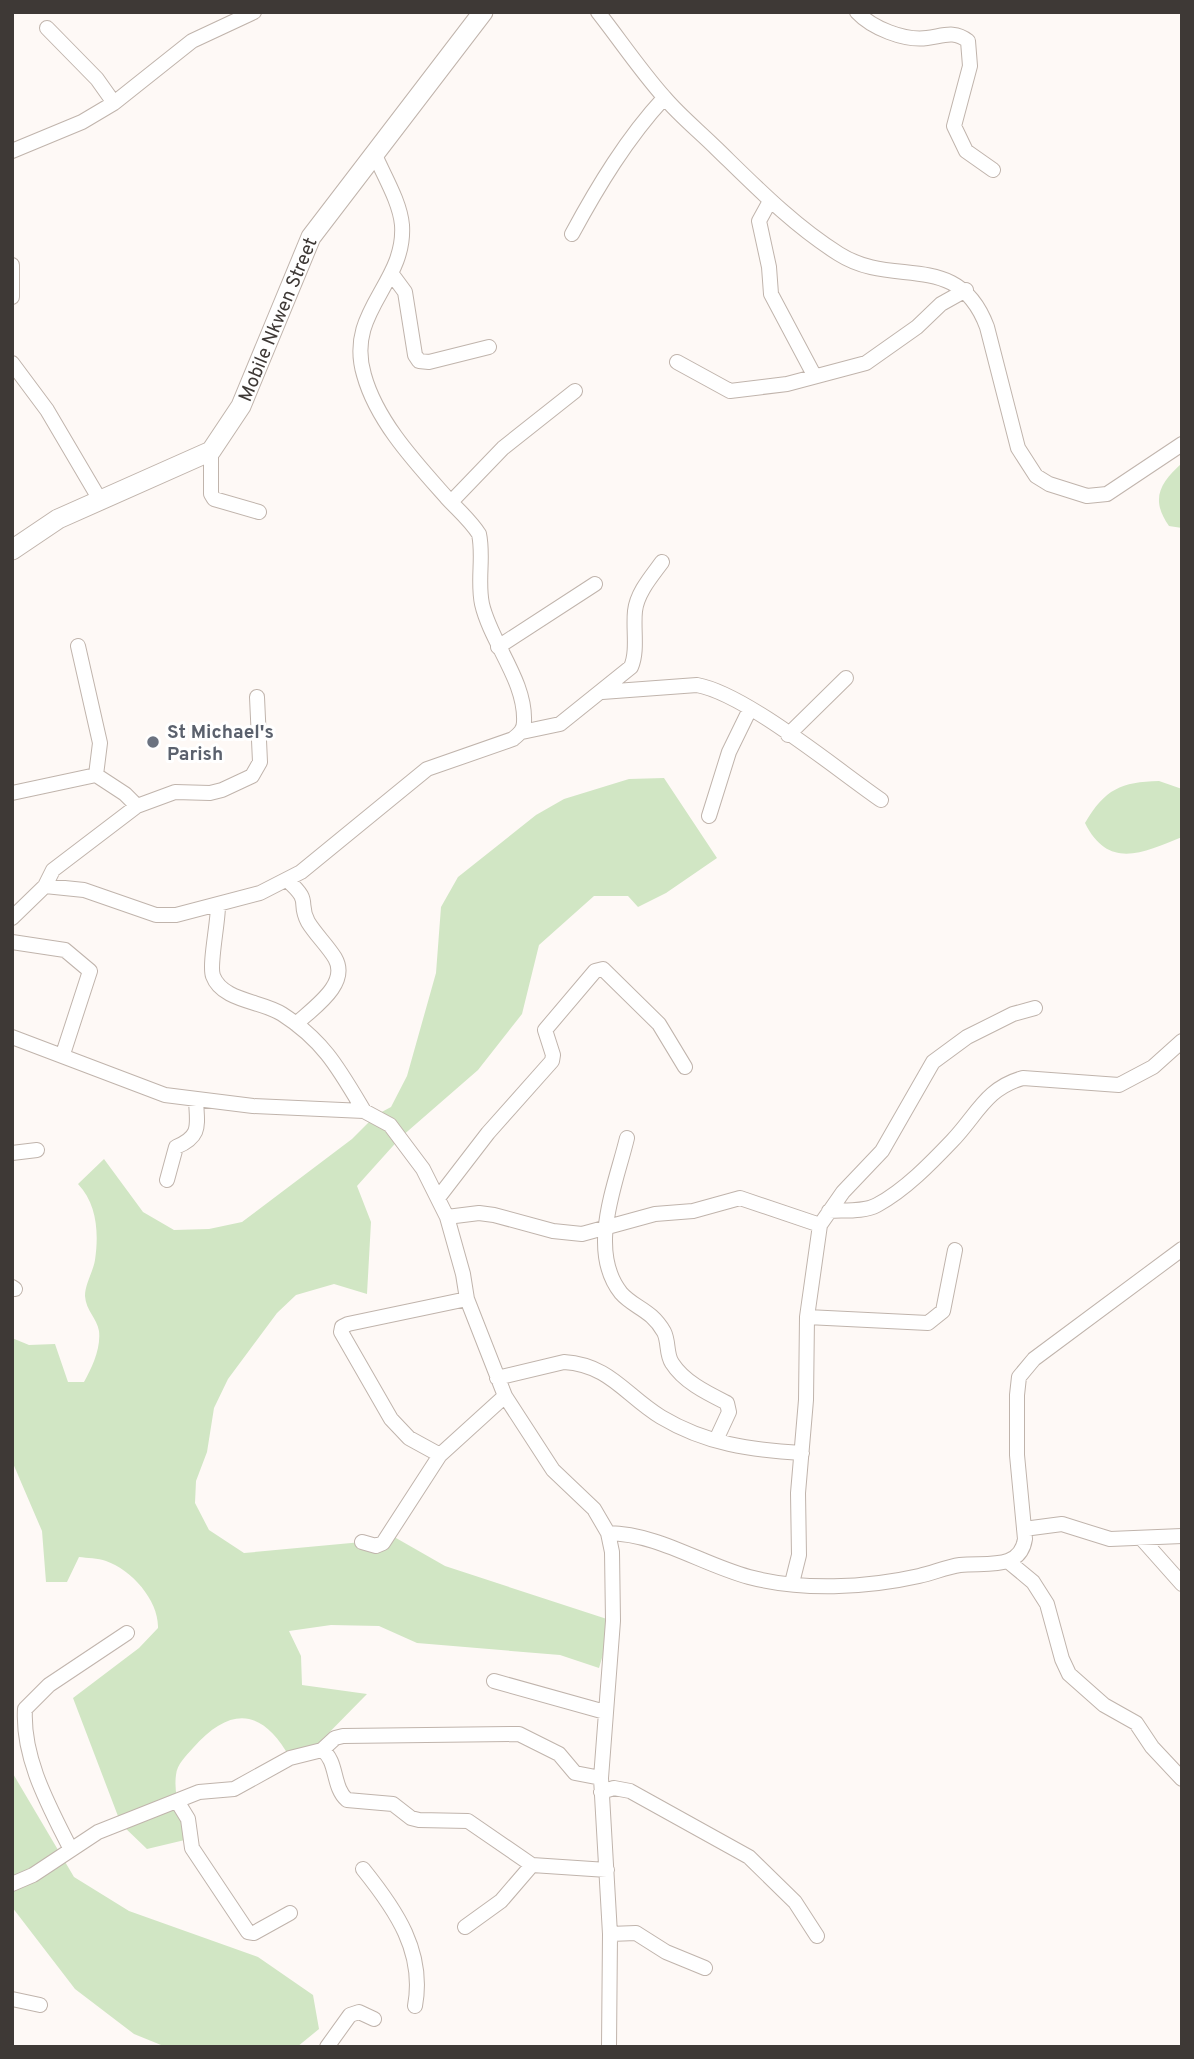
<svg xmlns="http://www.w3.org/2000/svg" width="1194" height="2059" font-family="Overpass,sans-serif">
<rect width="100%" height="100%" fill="#fef9f6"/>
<path fill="#d1e6c4" d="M 1182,463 L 1182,528 L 1169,526 C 1150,499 1160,483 1182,463 Z
M 664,778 L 717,858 L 666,893 L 638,907 L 628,896 L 594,896 L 539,945 L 522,1014 L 478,1070 L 401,1137 L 357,1186 L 371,1222 L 367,1294 L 334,1284 L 296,1295 L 277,1313 L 228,1379 L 214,1408 L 207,1452 L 196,1481 L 195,1503 L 209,1530 L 244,1553 L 362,1542 L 376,1546 L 389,1534 L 445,1566 L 613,1621 L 599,1668 L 560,1655 L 417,1643 L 379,1626 L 331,1625 L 289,1631 L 301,1656 L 302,1685 L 367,1694 L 311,1751 L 290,1758 C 263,1709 231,1705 193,1748 C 186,1756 177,1764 176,1775 C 173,1797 183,1819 189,1839 L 147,1849 L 121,1824 L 73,1698 L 139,1648 L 158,1628 C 159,1601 132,1570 106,1561 C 98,1558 87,1558 79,1557 L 67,1582 L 46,1582 L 42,1531 L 12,1461 L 12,1338 L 29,1345 L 55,1344 L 68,1382 L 84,1382 C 92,1367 101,1349 99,1331 C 97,1318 86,1311 85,1296 C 85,1284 93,1272 95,1260 C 99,1233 97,1204 78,1184 L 104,1159 L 143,1212 L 174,1230 L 209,1229 L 242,1222 L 352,1139 L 376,1115 L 391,1107 L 407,1076 L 436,973 L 441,907 L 458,877 L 536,815 L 564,799 L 629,779 Z
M 1159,781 L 1182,789 L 1182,837 C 1144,852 1109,871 1085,823 C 1105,789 1121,782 1159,781 Z
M 12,1772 L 74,1877 L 129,1911 L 258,1957 L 313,1995 L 319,2029 L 297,2047 L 166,2047 L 134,2034 L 75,1989 L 12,1907 Z"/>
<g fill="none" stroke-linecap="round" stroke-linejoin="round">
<g stroke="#c0b4ac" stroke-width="16">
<path id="minor" d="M 598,12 C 620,40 640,70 664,97 C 680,116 700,132 717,149 C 755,186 794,226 839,254 C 894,289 958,249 987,327 L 1018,448 L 1036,476 L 1049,484 L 1087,496 L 1107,494 L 1182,444
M 857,12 C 872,28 904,41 927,38 C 943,36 954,30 968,41 L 970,66 L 954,126 L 966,151 L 993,170
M 47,28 L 97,79 L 114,103
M 12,151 L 82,122 L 114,103 L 192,41 L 254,12
M 770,201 L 759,221 L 769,267 L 771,294 L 814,375
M 572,234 C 598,186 627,138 664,98
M 12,265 L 12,297
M 391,273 L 405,292 L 415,355 L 419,361 L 429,362 L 489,347
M 677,362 L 730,391 L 787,384 L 866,363 L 917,327 L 941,304 L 966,290
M 12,363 L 47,410 L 100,500
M 211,451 L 211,494 L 214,499 L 259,512
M 451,502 L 503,448 L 575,391
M 498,647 L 595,584
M 602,692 L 697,685 C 746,694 836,769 881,800
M 522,732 L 560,724 L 631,667 C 638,651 633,629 635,611 C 637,593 651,577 662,562
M 788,735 L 846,678
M 96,775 L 125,794 L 137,806
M 12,793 L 96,775 L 100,743 L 78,646
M 709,816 L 729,752 L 750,709
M 287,880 C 313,903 297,901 308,922 C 316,935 327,945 335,958 C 350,984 313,1008 296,1024
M 45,886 L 53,870 L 137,806 L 175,792 L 210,793 L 222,790 L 252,776 L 260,762 L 257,697
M 218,906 C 218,923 209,965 213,976 C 222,1001 262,1001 282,1014 C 324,1041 339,1069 364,1111
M 12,918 L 45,886 L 84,890 L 156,915 L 176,915 L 260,893 L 301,872 L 427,769 L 513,739 C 519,734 524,730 524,722 C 526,681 491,643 482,604 C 477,580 484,557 479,534 C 470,520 458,510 447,498 C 416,463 377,422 364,375 C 345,311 406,284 402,225 C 400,202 384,176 375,155
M 12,942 L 65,950 L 90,971 L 63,1054
M 12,1037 L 165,1095 L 253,1106 L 364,1111 L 390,1125 L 423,1169 L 447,1217 L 463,1274 L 467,1299 L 505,1396 L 553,1470 L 594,1509 L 608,1533 L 612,1552 L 613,1621 L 601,1778 L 610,1934 L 609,2047
M 627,1138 C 616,1184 587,1250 621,1293 C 634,1308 651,1309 664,1332 C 669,1342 666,1354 672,1363 C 684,1382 707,1393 727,1403 L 729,1412 L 716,1440
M 12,1153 L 37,1150
M 167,1180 L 176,1147 C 202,1136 197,1125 196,1100
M 438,1198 L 488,1133 L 552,1061 L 553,1055 L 545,1030 L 595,971 L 603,969 L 659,1024 L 685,1067
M 829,1211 C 844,1210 864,1212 877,1205 C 905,1190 931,1163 952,1141 C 977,1115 986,1088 1023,1078 L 1119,1085 L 1153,1067 L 1182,1041
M 447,1217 L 479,1213 L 494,1215 L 553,1231 L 582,1234 L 655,1214 L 693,1211 L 740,1198 L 820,1225
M 12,1287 L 15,1289
M 807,1317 L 928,1323 L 943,1311 L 955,1250
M 497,1378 L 564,1362 C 610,1365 625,1395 661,1417 C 706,1444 751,1450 802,1453
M 440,1455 L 409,1438 L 391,1419 L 341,1332 L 342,1327 L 348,1324 L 467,1299
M 1024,1529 L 1062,1524 L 1110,1539 L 1182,1536
M 608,1533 C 659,1534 701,1564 749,1577 C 802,1591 866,1588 919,1576 C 933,1573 946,1567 960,1565 C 986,1562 1020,1571 1025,1539 L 1017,1455 L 1017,1395 L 1019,1377 L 1034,1359 L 1182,1249
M 1142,1539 L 1182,1584
M 362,1542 L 376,1546 L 383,1543 L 440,1455 L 505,1396
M 1009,1562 L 1033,1582 L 1047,1604 L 1062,1659 L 1069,1674 L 1104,1705 L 1136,1723 L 1152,1747 L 1182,1779
M 792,1583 L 799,1555 L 798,1493 L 806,1400 L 807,1317 L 820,1225 L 843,1192 L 882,1151 L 933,1062 L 967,1037 L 1013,1014 L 1035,1008
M 494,1681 L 605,1712
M 322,1750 L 335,1738 L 343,1736 L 519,1734 L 559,1754 L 575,1773 L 601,1778
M 601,1792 L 614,1788 L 630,1791 L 749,1857 L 795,1902 L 817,1936
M 177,1801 L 188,1819 L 192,1848 L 248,1932 L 254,1933 L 290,1913
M 70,1848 C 49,1806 22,1758 25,1709 L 49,1685 L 127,1633
M 363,1869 C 396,1910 425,1952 415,2006
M 12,1884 L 33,1875 L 98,1832 L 199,1792 L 234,1789 L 290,1758 L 322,1750 C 338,1761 332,1787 347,1800 L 393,1804 L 411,1818 L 419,1820 L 468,1821 L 532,1865 L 607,1870
M 465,1927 L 501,1901 L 532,1865
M 610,1934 L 636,1933 L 666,1952 L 705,1968
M 12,1999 L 40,2005
M 327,2047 L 350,2015 L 359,2012 L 374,2019"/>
</g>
<g stroke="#c0b4ac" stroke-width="21">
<g id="highway">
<path id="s1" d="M 12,550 L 58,519 L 211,451 L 241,406 L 311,237 L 483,12"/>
</g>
</g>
<use href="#minor" stroke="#fff" stroke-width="14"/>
<use href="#highway" stroke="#fff" stroke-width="19"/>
</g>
<circle fill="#6b7280" stroke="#fff" stroke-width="2.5" cx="153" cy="742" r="7"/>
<g text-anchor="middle" stroke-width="6" stroke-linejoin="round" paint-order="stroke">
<g font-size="19" fill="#3e3936" stroke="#fff">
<text dy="7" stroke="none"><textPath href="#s1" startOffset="371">Mobile Nkwen Street</textPath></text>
</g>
<g font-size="19" font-weight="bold" fill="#5b616d" stroke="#fff" text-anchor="start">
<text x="167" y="738">St Michael's<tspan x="167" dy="22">Parish</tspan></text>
</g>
</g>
<rect width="1194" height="2059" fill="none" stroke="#3e3936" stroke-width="28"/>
</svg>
